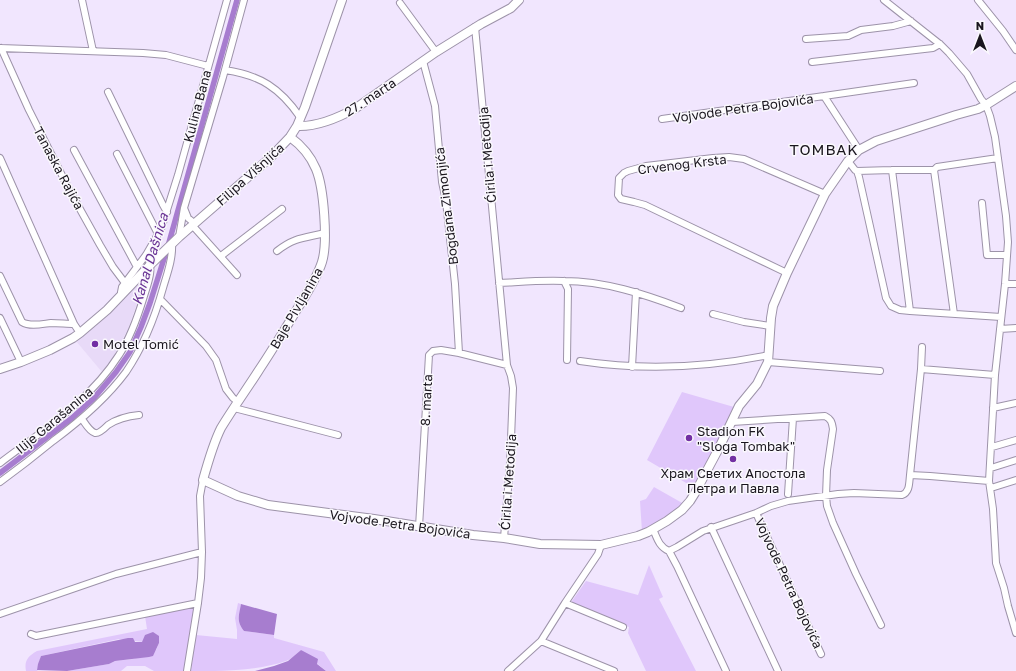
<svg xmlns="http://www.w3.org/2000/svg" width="1016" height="671" font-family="'Golos Text',sans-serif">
<rect width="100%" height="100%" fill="#f1e6fe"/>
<path fill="#e8daf8" d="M 139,283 L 142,283 L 141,292 L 128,329 L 113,357 L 102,372 L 76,341 L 103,318 Z"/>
<path fill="#e0c7fb" d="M 682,392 L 734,407 L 708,460 L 693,487 L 647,460 Z
M 654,487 L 684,504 L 667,517 L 642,532 L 640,501 L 646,499 Z
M 649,565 L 663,597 L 659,599 L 696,671 L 646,671 L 628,633 L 629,627 L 573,603 L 572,601 L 586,581 L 638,595 Z
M 238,603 L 241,604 C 239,615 236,621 244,631 L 274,635 L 274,638 L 324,652 L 336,671 L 326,671 L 301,650 C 297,653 292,659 286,661 C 257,671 222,671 191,671 L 196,635 L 237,639 L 237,630 L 235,618 Z
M 195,606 L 185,671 L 154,671 L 145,666 L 127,666 L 121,671 L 67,671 L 109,664 L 115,661 L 133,659 L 156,650 L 159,643 L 159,636 L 143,642 L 119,639 L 41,656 L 37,670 L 38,671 L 26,671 C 24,661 28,656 37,651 L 147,629 L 145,616 Z"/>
<path fill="#a77dcf" d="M 241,604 L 277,614 L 274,635 L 244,631 C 236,621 239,615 241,604 Z
M 153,632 L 159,636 L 159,643 L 153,656 L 149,657 L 115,661 L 109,664 L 67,671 L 37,670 L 38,664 L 41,656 L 128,638 L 133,638 L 135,642 L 142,642 L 145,635 Z
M 301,650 L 318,659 L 317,664 L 326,671 L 255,671 L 274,666 L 288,661 Z"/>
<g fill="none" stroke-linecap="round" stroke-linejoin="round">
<path stroke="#a77dcf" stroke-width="5.5" d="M 0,473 L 72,418 L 94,398 L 116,372 L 130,352 L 141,327 L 150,303 L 168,246 L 237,0"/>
<g stroke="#9d93a9" stroke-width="8">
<path id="street" d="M 82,0 L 93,51
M 884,0 L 941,45 L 949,53 L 967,74 L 981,99 L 986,105 L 990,116 L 995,137 L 1006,216 L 1008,242 L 1005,284 L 995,375 L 989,481 L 993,509 L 996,563 L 1004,588 L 1008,606 L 1016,633
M 978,0 L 1003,31 L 1016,50
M 400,3 L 436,52
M 475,27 L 507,365 L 511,376 L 513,388 L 510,464 L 504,538
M 806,39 L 848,36 L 861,30 L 893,26 L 911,21
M 0,48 L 143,53 L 166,55 L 208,66
M 1,48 L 29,110 L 71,193 L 100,245 L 113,267 L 125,283
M 423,61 L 435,106 L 442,182 L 446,201 L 455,284 L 459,353
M 812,62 L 933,48 L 940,44
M 225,70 C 260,75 280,88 300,117
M 108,92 L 163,205 L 167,212
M 824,96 L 914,83
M 662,119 L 824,96 L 859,150
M 74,150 L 137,267
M 117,154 L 158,234
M 0,158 L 74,324 L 80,333
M 848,161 L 855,170 L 857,171 L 859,177 L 886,298 L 891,306 L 900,310 L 910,311 L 1001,317
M 892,170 L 910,311
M 934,170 L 937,167 L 998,158
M 857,171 L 892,170 L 934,170 L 954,314
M 982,203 L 987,255 L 1007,255
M 184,208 L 223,77 L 244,0
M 192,225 L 237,275
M 179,237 L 184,208 L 188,218 L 194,223
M 277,251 C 295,237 305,238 325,233
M 221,256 L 282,209
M 787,273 L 645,205 L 634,202 L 621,199 L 618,195 L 619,178 L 624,173 L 628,171 L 646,166 L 713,158 L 729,157 L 744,159 L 825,194
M 0,276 L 22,322 C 30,327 42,324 51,323 C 59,323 67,324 74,324
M 564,281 L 568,289 L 567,360
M 499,283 C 520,282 542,280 564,281 C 604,281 644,294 681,308
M 1005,284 L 1016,284
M 121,296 L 121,292 L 122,287 L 146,255 L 161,229 L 178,175 L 227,0
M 160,299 L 206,346 L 216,360 L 226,389 L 233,398 L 238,402
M 713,314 L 744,322 L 770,326
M 0,318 L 21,362
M 1000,329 L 1016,328
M 580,361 C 645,371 705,368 769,355
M 768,362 L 880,371
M 632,367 L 636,292
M 921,369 L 922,347
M 234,408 L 338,435
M 993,408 L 1016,403
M 82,419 C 85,423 89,431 95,433 C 99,434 105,428 108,425 C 117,419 128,416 139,415
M 732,422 L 825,416 C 831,419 832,422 833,429 L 827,470 L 826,496 L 827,506 L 833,523 L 856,574 L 881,625
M 992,447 L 1016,440
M 0,463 C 42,431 90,401 119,355 C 131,337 138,316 144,296 C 148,283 155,267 146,255
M 991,468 L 1016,460
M 910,475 L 921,369 L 995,375
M 0,482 C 18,469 36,455 53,441 C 80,421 106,399 126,372 C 143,347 155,317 163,288 C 167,274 173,259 172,244
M 991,488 L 1016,480
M 788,494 L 793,418
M 756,513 L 821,654
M 419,527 L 429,355 L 433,351 L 441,350 L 459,353 L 507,365
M 711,527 L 778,671
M 653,529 C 657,538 659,547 669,551 L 677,547 L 703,531 L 756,513 L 771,506 L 788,501 L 838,494 L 854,493 L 902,495 C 910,492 909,483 910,475 L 930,476 L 989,481
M 669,551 L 677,566 L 726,671
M 565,603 L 623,627
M 0,614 L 116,574 L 202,552
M 31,634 L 36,636 L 198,603
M 541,641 L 614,671
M 187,671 L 198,603 L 201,578 L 202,552 L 200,496 L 203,480
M 508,671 L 541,641 L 565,603 L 598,554 L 601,545"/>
</g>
<g stroke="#9d93a9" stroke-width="10">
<path id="secondary" d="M 297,126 C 318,127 338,118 356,108 L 436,52 L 481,24 L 511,8 L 519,0
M 290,137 C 301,145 311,157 316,169 C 324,188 328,243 322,262 C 316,281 303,299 293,316 C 282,334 271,352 259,370 C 247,389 233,408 221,428 C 213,444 208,462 203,480 L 238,496 L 268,505 L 374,519 L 473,535 L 504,538 L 540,544 L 601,545 L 638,536 L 648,532 L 667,521 L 682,510 L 690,501 L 695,493 L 719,448 L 739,406 L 757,384 L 768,362 L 771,318 L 773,306 L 787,273 L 825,194 L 841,171 L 848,161 L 859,150 L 876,141 L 956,115 L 978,109 L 986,105 L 1016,86
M 0,369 L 21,362 L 50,350 L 73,338 L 80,333 L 107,310 L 151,264 L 179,237 L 270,158 L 290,137 L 297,126 L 305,107 L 342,0"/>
</g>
<use href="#street" stroke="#fff" stroke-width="6"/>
<use href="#secondary" stroke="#fff" stroke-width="8"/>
</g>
<g fill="#722fa3" stroke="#faf8fd" stroke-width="1.5">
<circle cx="95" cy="344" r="4"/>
<circle cx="689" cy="438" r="4"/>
<circle cx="733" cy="459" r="4"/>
</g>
<g text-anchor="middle" stroke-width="3" stroke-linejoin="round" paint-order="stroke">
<g font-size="13" fill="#1a161e" stroke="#faf8fd">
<text transform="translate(370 97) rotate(-33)" y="5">27. marta</text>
<text transform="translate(197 106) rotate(-75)" y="5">Kulina Bana</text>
<text transform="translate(743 108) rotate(-8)" y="5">Vojvode Petra Bojovića</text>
<text transform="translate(487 155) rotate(-95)" y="5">Ćirila i Metodija</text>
<text transform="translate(682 164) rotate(-7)" y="5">Crvenog Krsta</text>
<text transform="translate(59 168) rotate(62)" y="5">Tanaska Rajića</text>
<text transform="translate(250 174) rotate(-42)" y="5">Filipa Višnjića</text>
<text transform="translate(446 206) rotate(-97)" y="5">Bogdana Zimonjića</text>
<text transform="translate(296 308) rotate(-60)" y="5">Baje Pivljanina</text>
<text transform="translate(426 400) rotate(-87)" y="5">8. marta</text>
<text transform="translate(54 420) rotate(-40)" y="5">Ilije Garašanina</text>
<text transform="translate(508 482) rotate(-86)" y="5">Ćirila i Metodija</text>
<text transform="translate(400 524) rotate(8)" y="5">Vojvode Petra Bojovića</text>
<text transform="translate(789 583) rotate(65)" y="5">Vojvode Petra Bojovića</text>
</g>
<g font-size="13" fill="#1a161e" stroke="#faf8fd" text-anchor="start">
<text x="103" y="349">Motel Tomić</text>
<text x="697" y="436">Stadion FK<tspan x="697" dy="15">"Sloga Tombak"</tspan></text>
<text x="733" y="478" text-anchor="middle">Храм Светих Апостола<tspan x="733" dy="15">Петра и Павла</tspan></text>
</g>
<g font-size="14" font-style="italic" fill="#693394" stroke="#faf8fd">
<text transform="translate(150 259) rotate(-73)" y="5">Kanal Dašnica</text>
</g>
<g font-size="15" letter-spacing="1" fill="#1a161e" stroke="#faf8fd">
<text x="824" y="155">TOMBAK</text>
</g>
</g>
<g transform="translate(980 36)" stroke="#faf8fd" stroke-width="3" paint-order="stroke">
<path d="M0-3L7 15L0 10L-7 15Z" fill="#1a161e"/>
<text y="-6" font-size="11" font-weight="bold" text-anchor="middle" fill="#1a161e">N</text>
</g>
</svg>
